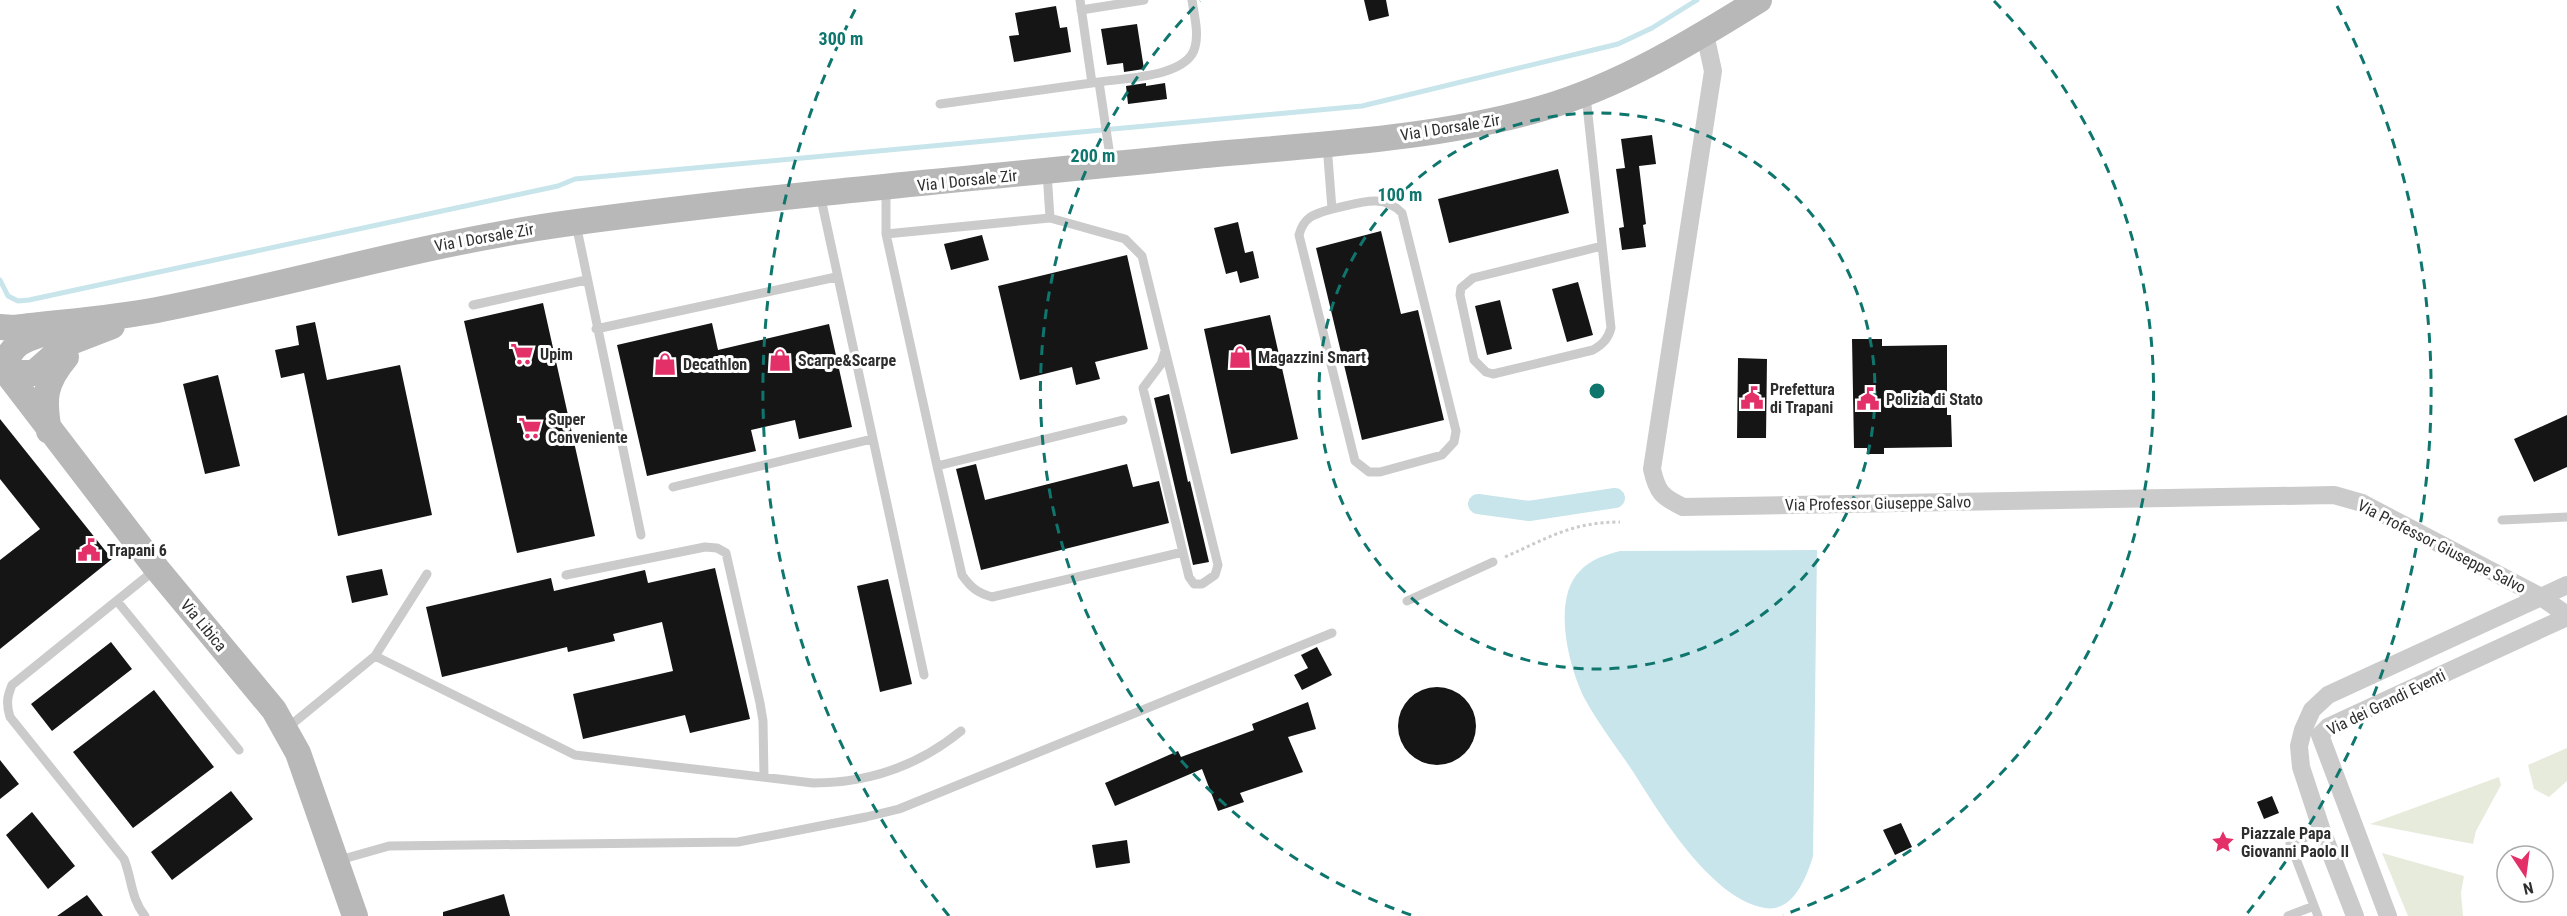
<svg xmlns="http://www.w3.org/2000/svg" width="2567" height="916" font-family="'Roboto Condensed',sans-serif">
<rect width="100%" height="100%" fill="#fff"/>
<path fill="#e7ebdb" d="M 2567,748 L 2567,781 L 2549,797 L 2534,789 L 2528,765 Z
M 2499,777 L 2501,785 L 2476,831 L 2473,844 L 2370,824 Z
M 2382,853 L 2464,876 L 2461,893 L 2463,916 L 2408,916 Z"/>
<path fill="#c7e5eb" d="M 1817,550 L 1813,856 C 1806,879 1792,916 1760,907 C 1709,894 1661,816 1634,773 C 1618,749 1600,726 1586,701 C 1569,670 1551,599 1580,571 C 1591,559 1605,555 1620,551 Z"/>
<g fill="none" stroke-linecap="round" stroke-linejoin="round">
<path stroke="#c7e5eb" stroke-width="5" d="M 0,280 L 8,296 L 18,301 L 29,300 L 558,186 L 575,179 L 1362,106 L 1618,44 L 1652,28 L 1697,0"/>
<path stroke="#c7e5eb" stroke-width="20" d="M 1478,504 L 1529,511 L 1615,498"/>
</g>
<path fill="#151515" d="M 1364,0 L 1386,0 L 1389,16 L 1369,21 Z
M 1056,6 L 1060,28 L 1067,27 L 1071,52 L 1014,62 L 1009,36 L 1019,35 L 1015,13 Z
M 1137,24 L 1144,69 L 1124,72 L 1123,63 L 1107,65 L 1101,29 Z
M 1146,83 L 1146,86 L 1165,83 L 1167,99 L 1128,104 L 1126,86 Z
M 1652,135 L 1656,164 L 1639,166 L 1646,224 L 1643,225 L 1646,247 L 1622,250 L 1619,228 L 1624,227 L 1616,169 L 1625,168 L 1621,139 Z
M 1558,169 L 1569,213 L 1449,243 L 1438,199 Z
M 1238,222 L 1245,253 L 1253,251 L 1259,278 L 1240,283 L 1237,271 L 1226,274 L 1214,228 Z
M 1381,231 L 1401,314 L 1418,310 L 1444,420 L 1362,440 L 1316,248 Z
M 982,235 L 989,260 L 951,270 L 944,244 Z
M 1127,255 L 1148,349 L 1095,362 L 1100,379 L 1076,385 L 1072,367 L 1020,380 L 998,286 Z
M 1578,282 L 1593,335 L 1567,342 L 1552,289 Z
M 1500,300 L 1512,349 L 1487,355 L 1475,306 Z
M 543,303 L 595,536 L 517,553 L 464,321 Z
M 1270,315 L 1298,439 L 1231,454 L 1204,329 Z
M 315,322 L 327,380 L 400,365 L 432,515 L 338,536 L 304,373 L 281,378 L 275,350 L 299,345 L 296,326 Z
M 712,323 L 718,350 L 829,324 L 852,427 L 799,439 L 795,420 L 751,430 L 756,451 L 647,476 L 617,345 Z
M 1852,339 L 1882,339 L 1882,346 L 1947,345 L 1947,415 L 1951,415 L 1952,447 L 1884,448 L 1884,454 L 1867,454 L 1867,448 L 1854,448 Z
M 1738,358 L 1767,359 L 1766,438 L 1737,438 Z
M 218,375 L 240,466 L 205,474 L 183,384 Z
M 1169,394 L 1188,482 L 1190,481 L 1209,562 L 1193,565 L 1154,398 Z
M 2567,415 L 2567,467 L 2534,482 L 2514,439 Z
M 0,419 L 112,559 L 0,649 L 0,560 L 40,529 L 0,479 Z
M 976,464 L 985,500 L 1127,464 L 1133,487 L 1159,481 L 1169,523 L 981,570 L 956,469 Z
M 715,568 L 750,719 L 690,733 L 685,715 L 583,739 L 573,694 L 673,671 L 662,622 L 613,634 L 615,641 L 568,652 L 567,647 L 442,677 L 426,607 L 551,578 L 554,591 L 645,570 L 648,583 Z
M 382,569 L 388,595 L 352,603 L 346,576 Z
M 888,579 L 912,684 L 880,692 L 857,586 Z
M 111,642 L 132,669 L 52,731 L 31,704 Z
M 1317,647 L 1332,675 L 1302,690 L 1294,675 L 1308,668 L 1301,655 Z
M1398 726a39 39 0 1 1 78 0a39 39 0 1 1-78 0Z
M 154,690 L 214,767 L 133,828 L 73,752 Z
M 1308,702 L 1316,729 L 1288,737 L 1303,772 L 1240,793 L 1244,802 L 1218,811 L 1202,769 L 1115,806 L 1105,783 L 1178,751 L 1181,757 L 1254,730 L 1252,724 Z
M 0,760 L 19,784 L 0,799 Z
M 231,791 L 253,819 L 172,880 L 151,852 Z
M 2272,796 L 2279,813 L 2264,819 L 2257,802 Z
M 32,812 L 75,866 L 48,889 L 6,835 Z
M 1901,823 L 1912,847 L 1895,855 L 1883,830 Z
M 1127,840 L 1130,863 L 1096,868 L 1092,845 Z
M 504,894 L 510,916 L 443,916 L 443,912 Z
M 87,895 L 103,916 L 57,916 Z"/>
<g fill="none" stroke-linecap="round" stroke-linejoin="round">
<path stroke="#cbcbcb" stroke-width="3" stroke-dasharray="3 3" stroke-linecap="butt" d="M 1505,557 C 1548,538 1572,522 1620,522"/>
<path stroke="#cbcbcb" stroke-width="9" d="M 1080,0 L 1092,83
M 1081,10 L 1144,0
M 1099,82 C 1125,78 1188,77 1195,47 C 1199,33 1194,14 1192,0
M 1586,96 L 1611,328 C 1608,339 1603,344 1593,350 L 1493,374 L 1486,372 L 1474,360 L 1460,295 L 1461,288 L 1473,278 L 1602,246
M 940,104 L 1099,82 L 1111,163
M 1327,145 L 1332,209 C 1315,214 1304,216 1299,235 L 1355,461 L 1369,472 L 1380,472 L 1442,455 L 1454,442 L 1456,431 L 1402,213 C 1382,192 1358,204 1332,209
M 886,189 L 886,234 L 1050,218 L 1047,172
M 820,194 L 924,675
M 1050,218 L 1125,239 L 1142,256 L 1218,565 L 1215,575 L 1202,584 L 1194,584 L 1189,577 L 1143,388 L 1161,364 L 1165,351
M 576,224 L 641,535
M 886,234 L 937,466 L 1123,420
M 473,305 L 586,280
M 596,329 L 836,277
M 937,466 L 962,575 C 971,588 978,593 992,597 L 1183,552
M 673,487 L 872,439
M 2502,520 L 2567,517
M 566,575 L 705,547 L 717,548 L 726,553 L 760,703 L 763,721 L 764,777
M 117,601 L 239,750
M 1407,601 L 1493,562
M 375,656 L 427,574
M 286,729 L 375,656 L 575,755 L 813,783 C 868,783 918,766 961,731
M 336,861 L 389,846 L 738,842 L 866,817 L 899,809 L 1332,633
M 145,916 C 131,899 132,879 124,859 L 10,717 C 6,704 7,697 12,685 L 156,569
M 2288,916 L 2314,906
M 2318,916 L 2290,843 L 2322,831"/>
<path stroke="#cbcbcb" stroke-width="18" d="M 1705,34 L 1713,71 L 1652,469 C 1657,492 1662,497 1683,507 L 2334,495 L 2362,503 L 2541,597 L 2567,615
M 2355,916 L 2322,831 L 2301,767 L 2299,746 L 2303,730 L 2312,710 L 2328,695 L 2567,585
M 2388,916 L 2320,735 L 2328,727 L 2567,617"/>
<path stroke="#b8b8b8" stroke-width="26" d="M 0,327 L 14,328 C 62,322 110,319 157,310 C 295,283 430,242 570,223 C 778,195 988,177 1196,156 C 1308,145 1435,140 1543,108 C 1621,85 1690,43 1759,0
M 0,364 L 157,569 L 274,710 L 298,753 L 355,916
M 3,369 L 19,373 L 34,373 L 68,343 L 112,326
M 3,369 C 12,342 23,340 48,332
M 49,431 C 43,399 44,383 66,357"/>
</g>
<g fill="none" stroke="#0f766e" stroke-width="3" stroke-dasharray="10 8">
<circle cx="1597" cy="391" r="278"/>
<path d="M1411 915A556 556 0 0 1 1200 1M1994 1A556 556 0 0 1 1783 915"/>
<path d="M949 916A834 834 0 0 1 857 6M2337 6A834 834 0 0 1 2245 916"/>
</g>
<defs>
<g id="supermarket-bare" transform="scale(1.8)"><path d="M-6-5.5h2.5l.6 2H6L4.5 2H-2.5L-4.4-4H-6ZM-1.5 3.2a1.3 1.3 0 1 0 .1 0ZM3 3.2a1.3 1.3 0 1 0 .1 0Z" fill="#e43068" stroke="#fff" stroke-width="2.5" paint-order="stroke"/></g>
<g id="shop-bare" transform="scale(1.8)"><path d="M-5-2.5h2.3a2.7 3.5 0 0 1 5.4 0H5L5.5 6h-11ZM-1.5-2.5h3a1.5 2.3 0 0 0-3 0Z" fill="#e43068" stroke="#fff" stroke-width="2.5" paint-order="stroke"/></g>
<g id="civic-bare" transform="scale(1.8)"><path d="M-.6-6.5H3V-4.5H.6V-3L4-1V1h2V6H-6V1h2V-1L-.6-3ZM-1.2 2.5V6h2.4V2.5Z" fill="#e43068" stroke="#fff" stroke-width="2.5" paint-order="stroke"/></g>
<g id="sight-bare" transform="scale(1.8)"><path d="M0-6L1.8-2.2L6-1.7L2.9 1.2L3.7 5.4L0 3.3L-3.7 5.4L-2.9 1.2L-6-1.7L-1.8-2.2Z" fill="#e43068" stroke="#fff" stroke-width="2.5" paint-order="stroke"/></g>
</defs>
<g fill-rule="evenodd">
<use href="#supermarket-bare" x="522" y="354"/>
<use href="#shop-bare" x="1240" y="357"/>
<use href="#shop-bare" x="780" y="360"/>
<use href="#shop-bare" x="665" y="364"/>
<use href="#civic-bare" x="1752" y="398"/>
<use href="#civic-bare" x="1868" y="399"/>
<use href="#supermarket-bare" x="530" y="428"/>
<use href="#civic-bare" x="89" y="550"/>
<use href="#sight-bare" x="2223" y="842"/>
</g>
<g text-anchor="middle" stroke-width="6" stroke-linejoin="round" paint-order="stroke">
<g font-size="16" fill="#2e2e2e" stroke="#fff">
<text transform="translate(1450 127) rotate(-9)" y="6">Via I Dorsale Zir</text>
<text transform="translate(967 180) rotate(-6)" y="6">Via I Dorsale Zir</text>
<text transform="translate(484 237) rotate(-10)" y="6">Via I Dorsale Zir</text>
<text transform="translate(1878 503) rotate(-1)" y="6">Via Professor Giuseppe Salvo</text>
<text transform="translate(2442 546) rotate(27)" y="6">Via Professor Giuseppe Salvo</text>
<text transform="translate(204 625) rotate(50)" y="6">Via Libica</text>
<text transform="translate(2386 702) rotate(-26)" y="6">Via dei Grandi Eventi</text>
</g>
<g font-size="16" font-weight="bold" fill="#2e2e2e" stroke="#fff" text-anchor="start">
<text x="540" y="360">Upim</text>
<text x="1258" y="363">Magazzini Smart</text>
<text x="798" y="366">Scarpe&amp;Scarpe</text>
<text x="683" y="370">Decathlon</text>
<text x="1770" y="395">Prefettura<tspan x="1770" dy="18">di Trapani</tspan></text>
<text x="1886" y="405">Polizia di Stato</text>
<text x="548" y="425">Super<tspan x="548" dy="18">Conveniente</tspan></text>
<text x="107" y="556">Trapani 6</text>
<text x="2241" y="839">Piazzale Papa<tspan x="2241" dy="18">Giovanni Paolo II</tspan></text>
</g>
</g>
<circle cx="1597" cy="391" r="9" fill="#0f766e" stroke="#fff" stroke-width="3"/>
<g font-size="18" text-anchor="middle" font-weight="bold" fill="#0f766e" stroke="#fff" stroke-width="6" stroke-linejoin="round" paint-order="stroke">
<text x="841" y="45">300 m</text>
<text x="1093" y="162">200 m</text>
<text x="1400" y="201">100 m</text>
</g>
<g transform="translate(2525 874) rotate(167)"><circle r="28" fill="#ffffff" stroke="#ababab" stroke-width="1.5"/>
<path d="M0-4.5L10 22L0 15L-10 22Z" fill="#e43068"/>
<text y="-9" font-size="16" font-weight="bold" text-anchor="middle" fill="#2e2e2e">N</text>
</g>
</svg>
